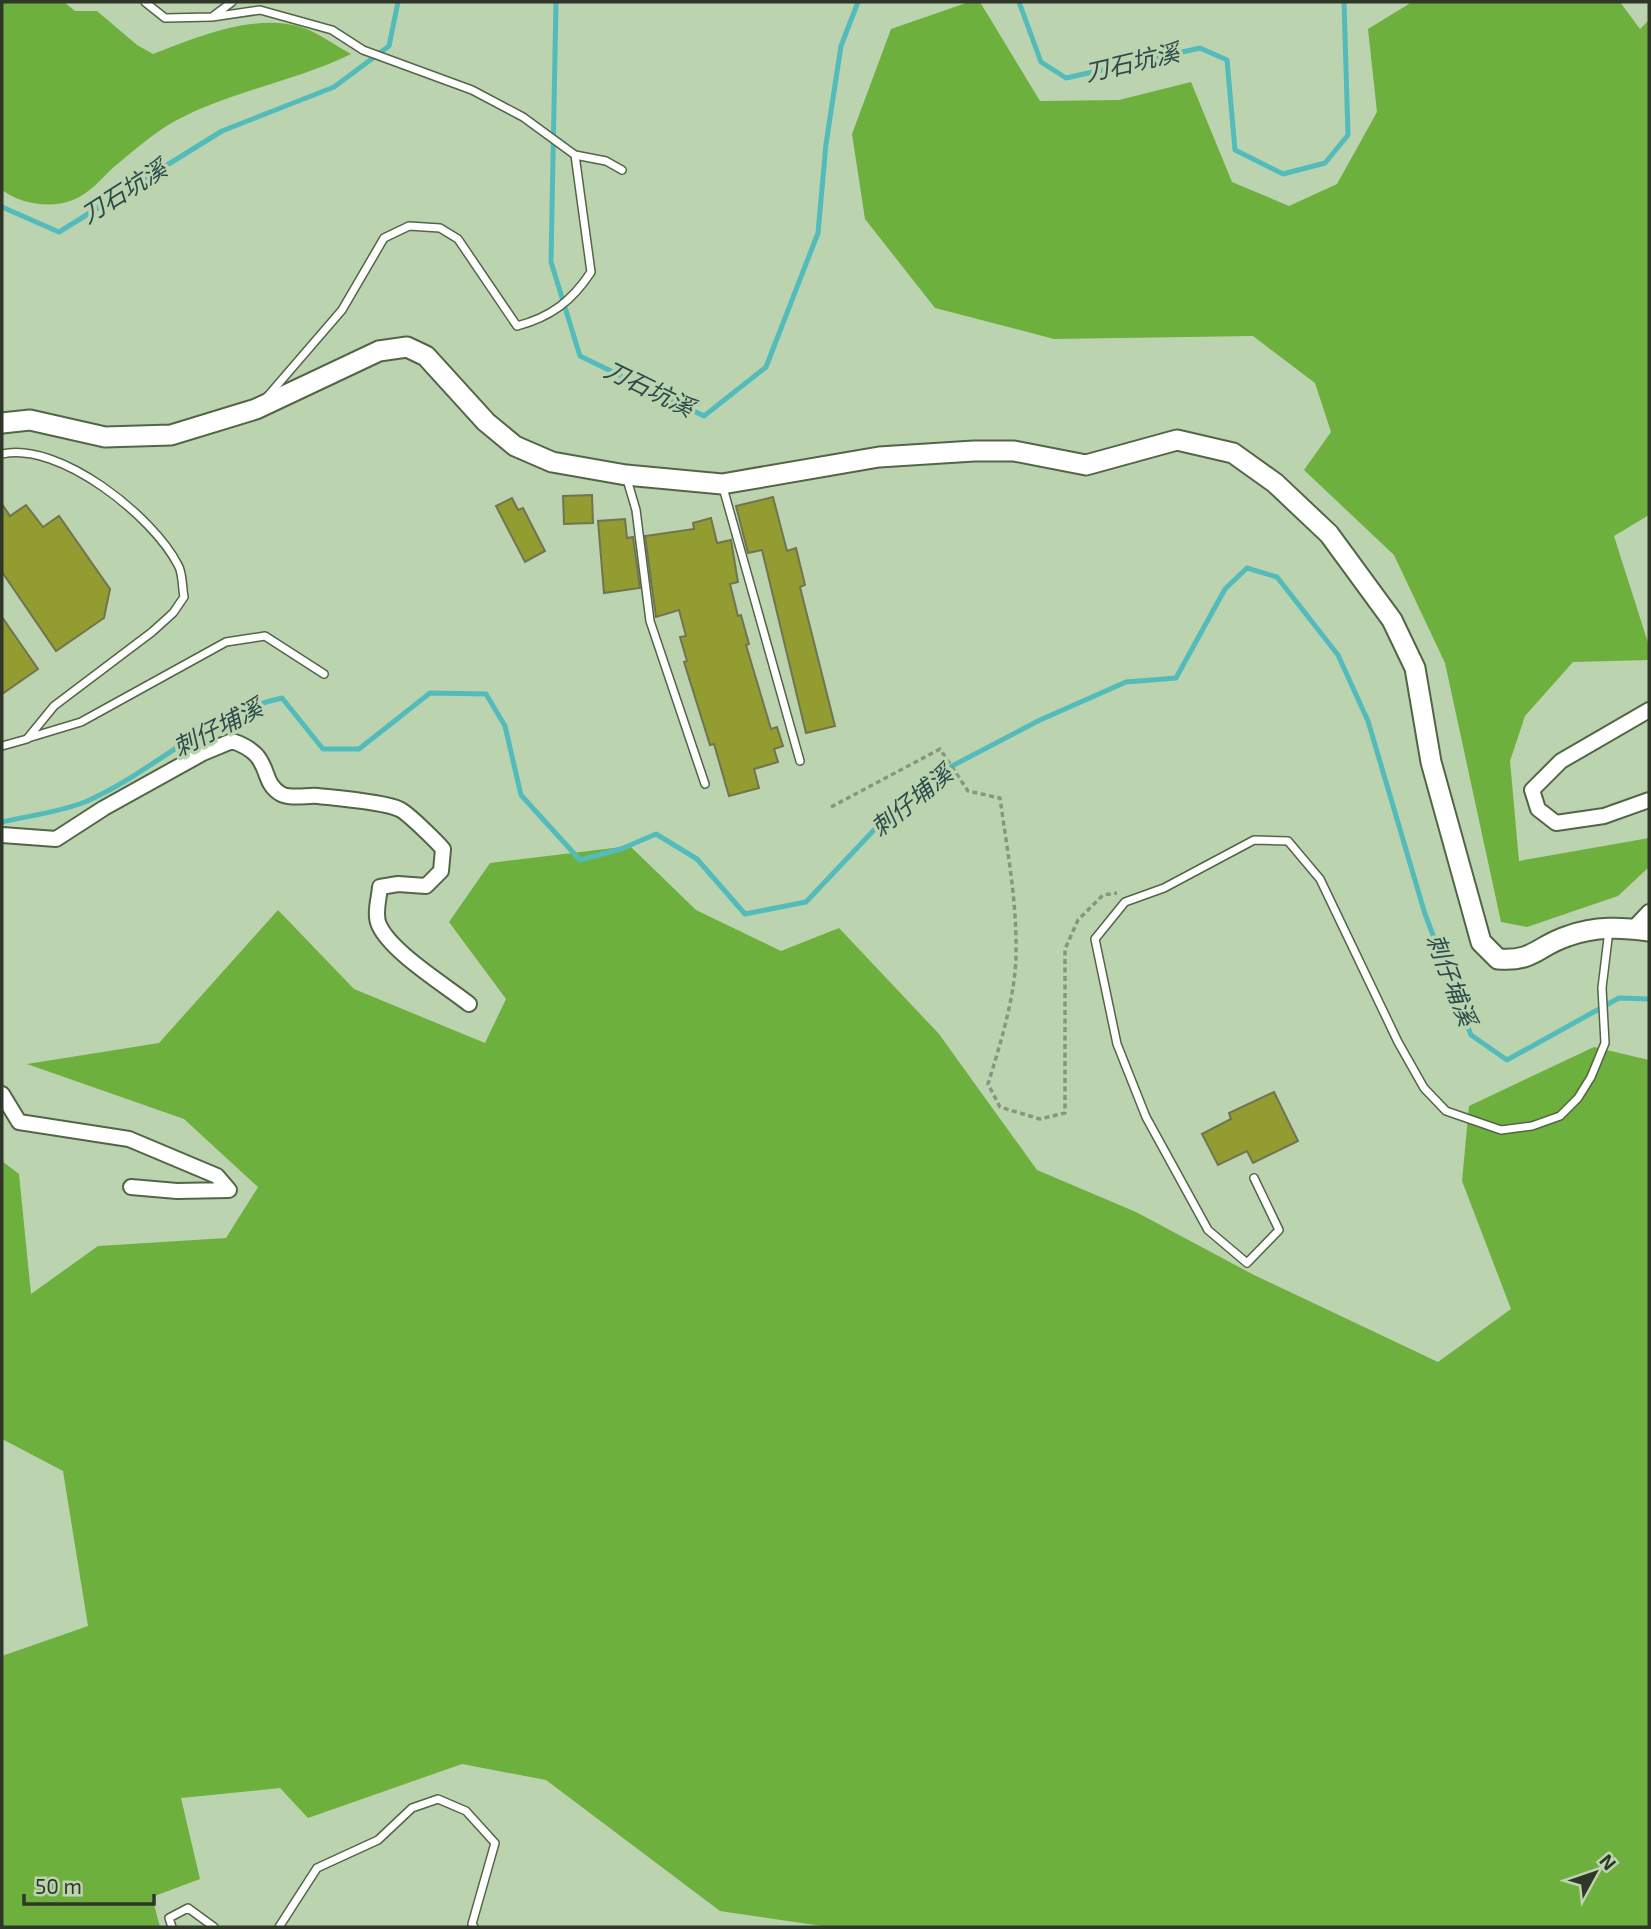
<svg xmlns="http://www.w3.org/2000/svg" width="1651" height="1929" font-family="'Exo 2','Noto Sans TC',sans-serif">
<rect width="100%" height="100%" fill="#bcd3af"/>
<path fill="#6eb03e" d="M 2,2 L 64,2 L 75,11 L 97,11 L 137,45 L 153,54 C 198,37 256,12 304,28 C 320,34 336,46 351,54 C 298,80 238,90 185,116 C 159,128 137,148 115,166 C 103,177 89,194 73,200 C 50,209 21,204 2,190 Z
M 969,2 L 980,2 L 1040,101 L 1119,100 L 1191,82 L 1232,182 L 1289,206 L 1337,184 L 1377,112 L 1368,29 L 1412,2 L 1620,2 L 1640,29 L 1649,20 L 1649,515 L 1614,536 L 1649,646 L 1649,660 L 1573,662 L 1525,716 L 1510,761 L 1519,861 L 1649,838 L 1649,867 L 1618,896 L 1527,927 L 1501,922 L 1445,663 L 1394,555 L 1304,470 L 1331,432 L 1315,383 L 1253,336 L 1054,339 L 935,308 L 865,219 L 852,134 L 891,29 Z
M 630,846 L 696,910 L 781,951 L 839,928 L 939,1034 L 1037,1170 L 1136,1212 L 1254,1275 L 1438,1362 L 1511,1309 L 1462,1181 L 1469,1106 L 1594,1047 L 1649,1060 L 1649,1927 L 829,1927 L 720,1911 L 546,1780 L 462,1764 L 308,1818 L 280,1788 L 181,1798 L 200,1879 L 152,1897 L 160,1927 L 2,1927 L 2,1656 L 88,1626 L 63,1471 L 2,1439 L 2,1161 L 19,1174 L 31,1294 L 98,1246 L 226,1238 L 258,1187 L 184,1119 L 27,1064 L 159,1043 L 278,910 L 354,989 L 485,1043 L 506,999 L 449,922 L 490,863 Z"/>
<g fill="none" stroke-linecap="round" stroke-linejoin="round">
<path stroke="#53bcbb" stroke-width="5" d="M 556,2 L 551,262 L 580,356 L 704,416 L 766,367 L 818,233 L 826,144 L 841,46 L 858,2
M 1019,2 L 1041,62 L 1066,78 L 1200,48 L 1227,60 L 1235,150 L 1283,174 L 1325,163 L 1348,135 L 1344,2
M 2,207 L 59,232 L 222,131 L 334,87 L 389,46 L 398,2
M 2,822 C 28,816 60,812 85,802 C 154,772 207,714 282,698 L 323,749 L 359,749 L 430,693 L 486,694 L 505,726 L 521,795 L 580,860 L 621,849 L 656,834 L 697,859 L 745,914 L 806,902 L 874,830 L 952,766 L 1040,720 L 1126,682 L 1176,678 L 1225,589 L 1247,568 L 1277,577 L 1338,655 L 1368,721 L 1425,914 L 1471,1035 L 1507,1060 L 1619,998 L 1649,999"/>
</g>
<path fill="#939c31" stroke="#70754f" stroke-width="2" d="M 592,495 L 593,523 L 564,524 L 563,496 Z
M 773,497 L 787,551 L 796,548 L 805,585 L 800,587 L 835,726 L 806,733 L 762,550 L 748,553 L 736,506 Z
M 512,498 L 518,510 L 523,508 L 545,551 L 525,562 L 496,506 Z
M 2,504 L 10,516 L 26,505 L 43,527 L 59,516 L 110,589 L 104,618 L 56,651 L 2,572 Z
M 711,518 L 717,543 L 731,540 L 738,582 L 730,584 L 738,616 L 741,615 L 749,644 L 746,645 L 771,729 L 777,727 L 783,746 L 774,749 L 778,762 L 754,769 L 759,788 L 729,796 L 714,744 L 710,745 L 684,662 L 687,661 L 680,637 L 686,636 L 679,610 L 656,617 L 645,536 L 694,529 L 693,523 Z
M 625,519 L 627,538 L 633,537 L 640,588 L 604,593 L 598,521 Z
M 2,617 L 38,669 L 2,694 Z
M 1274,1092 L 1298,1141 L 1253,1163 L 1247,1151 L 1218,1165 L 1202,1134 L 1231,1119 L 1229,1113 Z"/>
<g fill="none" stroke-linecap="round" stroke-linejoin="round">
<g stroke="#526646" stroke-width="10">
<path id="lane" d="M 145,2 L 165,18 L 212,17 L 232,2
M 212,17 L 260,10 L 332,30 L 363,50 L 472,90 L 523,117 L 575,155 L 606,161 L 622,170
M 267,397 L 342,310 L 384,238 L 409,226 L 440,228 L 458,239 L 517,326 C 551,317 572,301 591,272 L 575,155
M 2,454 C 59,441 153,516 178,565 C 183,573 182,587 184,597 L 173,613 L 152,632 L 54,706 L 27,739 L 2,746
M 626,476 L 636,510 L 650,621 L 705,784
M 722,484 L 800,761
M 28,738 L 81,722 L 226,642 L 265,636 L 324,674
M 1254,1178 L 1279,1230 L 1247,1263 L 1208,1230 L 1146,1117 L 1117,1044 L 1095,939 L 1125,902 L 1164,888 L 1254,840 L 1288,841 L 1320,879 L 1398,1042 L 1424,1088 L 1446,1111 L 1501,1130 L 1532,1126 L 1560,1116 L 1578,1098 L 1591,1077 L 1605,1043 L 1602,988 L 1609,930
M 172,1927 L 169,1918 L 188,1908 L 214,1927
M 279,1927 L 317,1868 L 378,1840 L 412,1808 L 438,1799 L 466,1811 L 495,1843 L 472,1924 L 474,1927"/>
</g>
<g stroke="#526646" stroke-width="18">
<path id="street" d="M 1649,710 L 1561,761 L 1532,790 L 1538,809 L 1556,823 L 1604,816 L 1649,800
M 2,835 L 56,839 L 104,808 L 203,753 L 232,741 C 275,755 258,781 281,794 C 290,799 308,795 318,796 C 336,798 385,802 399,809 C 407,812 437,842 443,849 L 441,871 L 426,886 L 398,884 L 380,887 C 379,899 374,914 379,925 C 391,952 445,985 469,1004
M 1633,929 L 1649,912
M 2,1094 L 19,1122 L 129,1139 L 217,1176 L 229,1190 L 177,1191 L 131,1187"/>
</g>
<g stroke="#526646" stroke-width="23">
<path id="secondary" d="M 2,423 L 30,420 L 105,437 L 171,435 L 256,409 L 379,351 L 407,347 L 426,356 L 486,422 L 515,446 L 552,462 L 626,475 L 722,484 L 879,457 L 974,451 L 1014,451 L 1086,465 L 1177,440 L 1233,453 L 1275,483 L 1329,534 L 1392,620 L 1415,668 L 1431,762 L 1481,942 L 1498,959 C 1534,962 1537,946 1568,936 C 1596,926 1621,927 1649,931"/>
</g>
<path stroke="#86987c" stroke-width="3.5" stroke-dasharray="5 3.5" stroke-linecap="butt" d="M 831,807 L 940,749 L 968,791 L 1000,798 C 1007,849 1017,901 1016,953 C 1016,994 1000,1045 988,1084 L 1000,1107 L 1040,1119 L 1065,1113 L 1065,949 L 1078,920 L 1103,895 L 1117,893"/>
<use href="#lane" stroke="#fff" stroke-width="7"/>
<use href="#street" stroke="#fff" stroke-width="14"/>
<use href="#secondary" stroke="#fff" stroke-width="19"/>
</g>
<g text-anchor="middle" stroke-width="7" stroke-linejoin="round" paint-order="stroke">
<g font-size="24" font-style="italic" fill="#2b4b4b" stroke="#bcd3af">
<text transform="translate(1132 63) rotate(-13)" y="8">刀石坑溪</text>
<text transform="translate(124 192) rotate(-32)" y="8">刀石坑溪</text>
<text transform="translate(649 389) rotate(26)" y="8">刀石坑溪</text>
<text transform="translate(218 728) rotate(-27)" y="8">刺仔埔溪</text>
<text transform="translate(912 801) rotate(-39)" y="8">刺仔埔溪</text>
<text transform="translate(1451 980) rotate(69)" y="8">刺仔埔溪</text>
</g>
</g>
<rect width="1651" height="1929" fill="none" stroke="#2e3728" stroke-width="7"/>
<g transform="translate(1595 1873) rotate(50)" stroke="#bcd3af" stroke-width="5" paint-order="stroke">
<path d="M0-5L12 26L0 18L-12 26Z" fill="#2e3728"/>
<text y="-10" font-size="19" font-weight="bold" text-anchor="middle" fill="#2e3728">N</text>
</g>
<path d="M24 1894v10h130v-10" fill="none" stroke="#2e3728" stroke-width="3.5"/>
<text x="35" y="1894" font-size="21" fill="#2e3728" stroke="#bcd3af" stroke-width="5" paint-order="stroke">50 m</text>
</svg>
